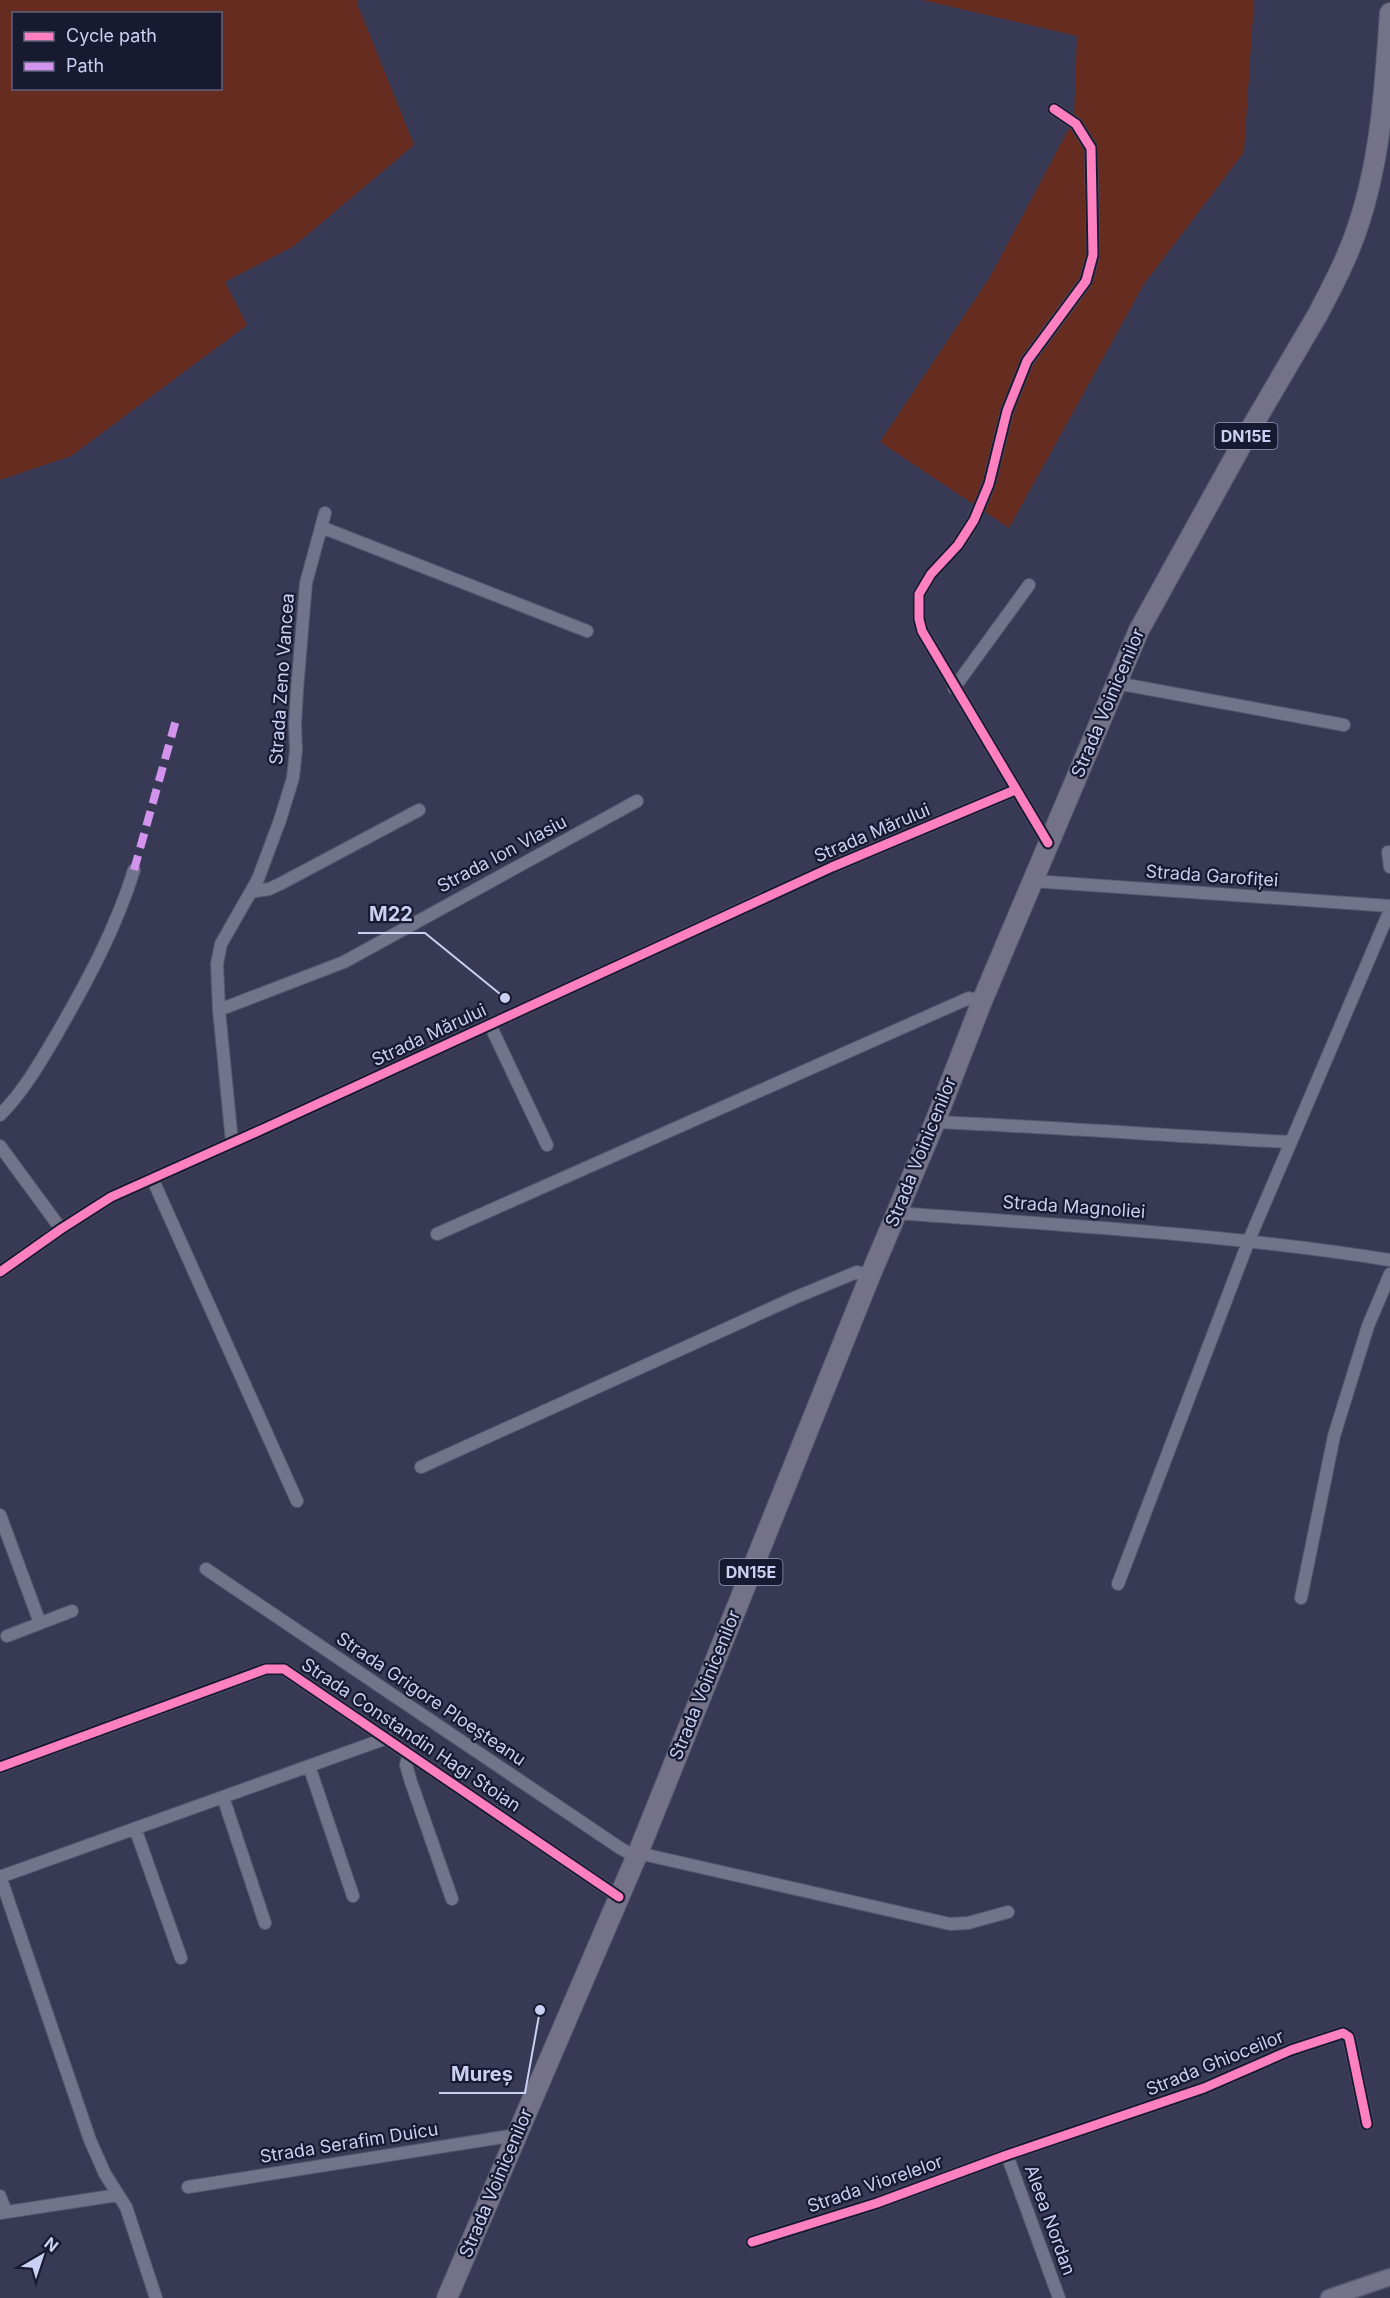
<svg xmlns="http://www.w3.org/2000/svg" width="1390" height="2298" font-family="Inter,sans-serif">
<rect width="100%" height="100%" fill="#373955"/>
<path fill="#652c1f" fill-rule="evenodd" d="M 0,0 L 358,0 L 357,3 L 414,145 L 294,246 L 225,282 L 247,325 L 71,456 L 0,480 ZM 14,14 L 220,14 L 220,88 L 14,88 Z
M 922,0 L 1254,0 L 1244,152 L 1144,284 L 1009,528 L 880,442 L 990,277 L 1074,119 L 1077,36 Z"/>
<g fill="none" stroke-linecap="round" stroke-linejoin="round">
<g stroke="#565770" stroke-width="14">
<path id="street" d="M 321,527 L 587,631
M 1116,683 L 1344,725
M 954,688 L 1029,585
M 1048,843 L 922,631 L 919,619 L 919,594 L 931,574 L 958,545 L 974,520 L 989,484 L 1007,411 L 1027,361 L 1086,281 L 1093,255 L 1091,148 L 1076,124 L 1054,109
M 1388,852 L 1390,867
M 1033,881 L 1390,906
M 251,892 L 269,889 L 280,884 L 419,810
M 219,1010 L 344,962 L 637,801
M 490,1025 L 547,1145
M 0,1115 C 24,1091 41,1061 58,1032 C 88,980 116,928 134,870
M 935,1122 C 1054,1127 1172,1136 1291,1142 L 1390,910
M 232,1142 L 219,1010 L 217,964 L 221,944 L 258,879 L 280,820 L 293,778 L 296,750 L 295,725 L 297,690 L 306,583 L 325,513
M 0,1146 L 61,1229
M 152,1178 L 297,1501
M 896,1213 C 1061,1225 1226,1234 1390,1260
M 437,1234 L 969,998 L 982,1001
M 0,1272 L 61,1229 L 111,1197 L 263,1129 L 832,867 L 1015,790
M 421,1467 L 794,1298 L 857,1272 L 870,1276
M 0,1515 L 40,1623
M 206,1569 L 620,1848 L 636,1857
M 1118,1584 L 1249,1240 L 1291,1142
M 1301,1598 L 1334,1436 L 1368,1326 L 1390,1274
M 7,1636 L 72,1611
M 409,1753 L 406,1765 L 411,1782 L 452,1899
M 309,1766 L 353,1896
M 0,1767 L 266,1669 L 284,1669 L 619,1897
M 223,1797 L 265,1923
M 135,1828 L 181,1958
M 638,1853 L 950,1924 L 968,1923 L 1008,1912
M 0,1876 L 90,2140 L 105,2174 L 126,2207 L 156,2298
M 0,1877 L 387,1738
M 1007,2155 L 1059,2298
M 188,2187 L 516,2135
M 0,2196 L 6,2212
M 0,2213 L 118,2195
M 752,2242 L 877,2203 L 1007,2155 L 1204,2088 L 1291,2050 L 1343,2033 L 1349,2037 L 1367,2124"/>
</g>
<g stroke="#565770" stroke-width="19">
<path id="secondary" d="M 1329,2298 L 1390,2277"/>
</g>
<g stroke="#565770" stroke-width="22">
<path id="primary" d="M 447,2298 L 638,1853 L 870,1276 L 935,1122 L 982,1001 L 1139,630 L 1247,435 L 1318,314 C 1333,285 1348,257 1358,226 C 1381,158 1385,85 1390,13"/>
</g>
<use href="#street" stroke="#72748b" stroke-width="12"/>
<use href="#secondary" stroke="#73748b" stroke-width="16"/>
<use href="#primary" stroke="#747288" stroke-width="20"/>
<path stroke="#d193ec" stroke-width="8" stroke-dasharray="15 8" stroke-linecap="butt" d="M 134,870 L 176,720"/>
<g stroke="#171a31" stroke-width="13">
<path id="cycleway" d="M 1048,843 L 922,631 L 919,619 L 919,594 L 931,574 L 958,545 L 974,520 L 989,484 L 1007,411 L 1027,361 L 1086,281 L 1093,255 L 1091,148 L 1076,124 L 1054,109
M 0,1272 L 61,1229 L 111,1197 L 263,1129 L 832,867 L 1015,790
M 0,1767 L 266,1669 L 284,1669 L 619,1897
M 752,2242 L 877,2203 L 1007,2155 L 1204,2088 L 1291,2050 L 1343,2033 L 1349,2037 L 1367,2124"/>
</g>
<use href="#cycleway" stroke="#ff80c0" stroke-width="9"/>
</g>
<g text-anchor="middle" stroke-width="4.5" stroke-linejoin="round" paint-order="stroke">
<g fill="#171a31" stroke="#9499b7" stroke-width="1.5">
<rect x="1214.5" y="423" width="63" height="26" rx="4.5"/>
<rect x="719.5" y="1559" width="63" height="26" rx="4.5"/>
</g>
<g font-size="16" font-weight="bold" fill="#cad0f1">
<text x="1246" y="442">DN15E</text>
<text x="751" y="1578">DN15E</text>
</g>
<g font-size="18" fill="#cad0f1" stroke="#171a31">
<text transform="translate(282 679) rotate(-86)" y="6">Strada Zeno Vancea</text>
<text transform="translate(1108 703) rotate(-67)" y="6">Strada Voinicenilor</text>
<text transform="translate(872 833) rotate(-23)" y="6">Strada Mărului</text>
<text transform="translate(502 854) rotate(-28)" y="6">Strada Ion Vlasiu</text>
<text transform="translate(1212 876) rotate(4)" y="6">Strada Garofiței</text>
<text transform="translate(429 1035) rotate(-25)" y="6">Strada Mărului</text>
<text transform="translate(921 1152) rotate(-68)" y="6">Strada Voinicenilor</text>
<text transform="translate(1074 1207) rotate(4)" y="6">Strada Magnoliei</text>
<text transform="translate(705 1685) rotate(-68)" y="6">Strada Voinicenilor</text>
<text transform="translate(431 1699) rotate(34)" y="6">Strada Grigore Ploeșteanu</text>
<text transform="translate(411 1735) rotate(34)" y="6">Strada Constandin Hagi Stoian</text>
<text transform="translate(1215 2063) rotate(-22)" y="6">Strada Ghioceilor</text>
<text transform="translate(349 2143) rotate(-9)" y="6">Strada Serafim Duicu</text>
<text transform="translate(496 2183) rotate(-67)" y="6">Strada Voinicenilor</text>
<text transform="translate(875 2184) rotate(-19)" y="6">Strada Viorelelor</text>
<text transform="translate(1050 2220) rotate(70)" y="6">Aleea Nordan</text>
</g>
</g>
<path fill="none" stroke="#cad0f1" stroke-width="2" d="M505 998L425 933H358M540 2010L525 2093H439"/>
<g fill="#cad0f1" stroke="#171a31" stroke-width="2">
<circle cx="505" cy="998" r="6"/>
<circle cx="540" cy="2010" r="6"/>
</g>
<g font-size="20" text-anchor="middle" font-weight="bold" fill="#cad0f1" stroke="#171a31" stroke-width="4.5" stroke-linejoin="round" paint-order="stroke">
<text x="391" y="921">M22</text>
<text x="482" y="2081">Mureș</text>
</g>
<rect x="12" y="12" width="210" height="78" fill="#171a31" stroke="#5f637e" stroke-width="1.5"/>
<rect x="24" y="32" width="30" height="9" fill="#ff80c0" stroke="#5f637e" stroke-width="1.5"/>
<text x="66" y="42" font-size="18" fill="#cad0f1">Cycle path</text>
<rect x="24" y="62" width="30" height="9" fill="#d193ec" stroke="#5f637e" stroke-width="1.5"/>
<text x="66" y="72" font-size="18" fill="#cad0f1">Path</text>
<g transform="translate(42 2256) rotate(39)" stroke="#171a31" stroke-width="4.5" paint-order="stroke">
<path d="M0-4.5L10 22L0 15L-10 22Z" fill="#cad0f1"/>
<text y="-9" font-size="16" font-weight="bold" text-anchor="middle" fill="#cad0f1">N</text>
</g>
</svg>
